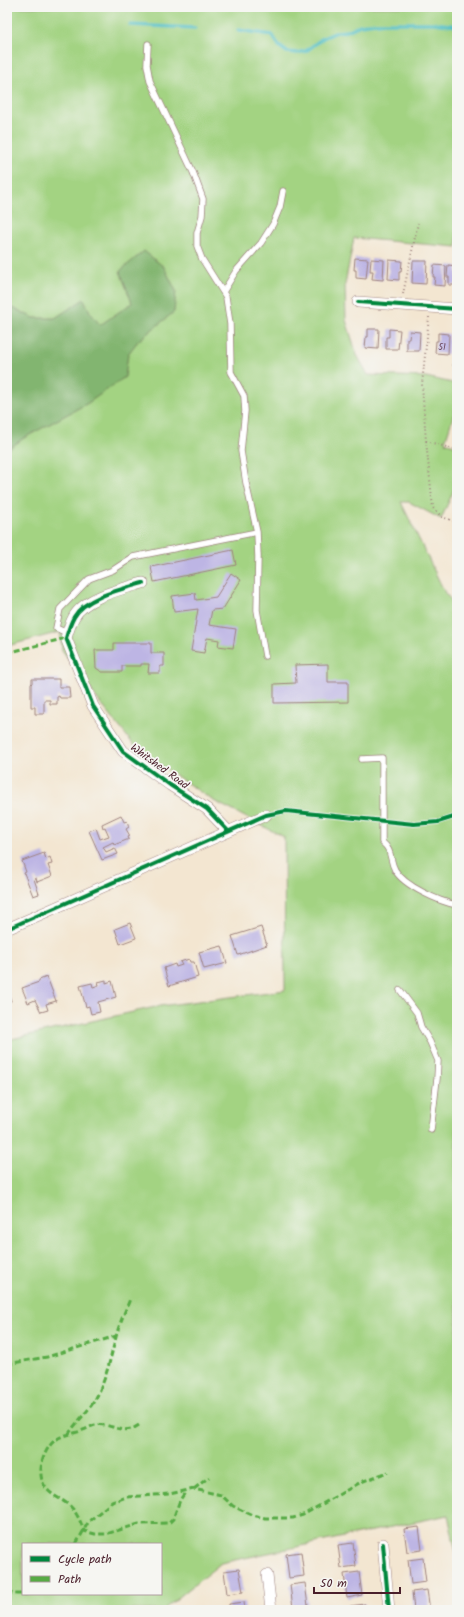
<svg xmlns="http://www.w3.org/2000/svg" width="464" height="1617" font-family="Kalam,sans-serif">
<rect width="100%" height="100%" fill="#f6f6f2"/>
<filter id="ink" filterUnits="userSpaceOnUse"><feTurbulence type="fractalNoise" baseFrequency=".025" numOctaves="2"/><feDisplacementMap in="SourceGraphic" scale="8" xChannelSelector="R" yChannelSelector="G"/><feConvolveMatrix kernelMatrix="1 2 1 2 8 2 1 2 1" color-interpolation-filters="sRGB"/></filter>
<filter id="wash" filterUnits="userSpaceOnUse"><feTurbulence type="fractalNoise" baseFrequency=".012" numOctaves="4" result="noise"/><feDisplacementMap in="SourceGraphic" scale="16" xChannelSelector="R" yChannelSelector="G"/><feGaussianBlur stdDeviation="0.9" result="paint"/><feColorMatrix in="noise" values="0 0 0 0 0 0 0 0 0 0 0 0 0 0 0 0 0 1.4 0 .05"/><feComposite in="paint" operator="in"/></filter>
<g filter="url(#wash)">
<rect width="100%" height="100%" fill="#f3e6d1"/>
<path fill="#a3d382" stroke="#767956" fill-rule="evenodd" d="M 7,7 L 457,7 L 457,247 L 354,238 L 345,284 L 346,320 L 357,355 L 368,375 L 426,377 L 457,384 L 457,404 L 445,442 L 457,446 L 457,483 L 441,519 L 409,502 L 401,502 L 445,593 L 457,607 L 457,1557 L 448,1515 L 221,1563 L 163,1610 L 12,1610 L 7,1606 L 7,1040 L 160,1006 L 285,990 L 284,837 L 212,800 L 138,750 L 101,704 L 62,650 L 60,632 L 7,646 ZM 23,1544 L 161,1544 L 161,1594 L 23,1594 Z"/>
<path fill="#82b570" stroke="#666a4e" d="M 144,251 L 164,267 L 176,291 L 174,312 L 138,341 L 128,354 L 125,377 L 88,403 L 24,438 L 7,450 L 7,319 L 13,308 L 34,318 L 55,318 L 84,299 L 90,312 L 100,325 L 132,303 L 120,271 Z"/>
<g fill="none" stroke-linecap="round" stroke-linejoin="round">
<path stroke="#51bfc6" stroke-width="3.5" d="M 130,25 L 195,28
M 238,30 L 272,35 L 280,47 L 287,52 L 297,53 L 306,51 L 323,38 L 337,32 L 347,31 L 360,25 L 375,23 L 435,23 L 457,26"/>
</g>
<g id="blocks">
<path fill="#bdb5e4" d="M 355,258 L 368,259 L 366,279 L 356,278 L 356,270 L 354,270 Z
M 371,259 L 384,260 L 383,280 L 372,279 L 373,271 L 370,271 Z
M 389,260 L 402,261 L 401,272 L 399,272 L 399,280 L 388,279 Z
M 413,261 L 427,261 L 426,284 L 412,283 Z
M 434,265 L 446,266 L 445,286 L 434,285 L 435,277 L 433,277 Z
M 448,265 L 457,266 L 457,285 L 449,285 L 449,277 L 447,277 Z
M 368,329 L 379,329 L 378,349 L 365,348 L 366,337 L 368,337 Z
M 389,329 L 400,330 L 398,349 L 386,349 L 386,337 L 389,337 Z
M 410,331 L 420,332 L 419,351 L 407,351 L 407,339 L 409,339 Z
M 438,333 L 449,334 L 448,354 L 435,353 L 436,341 L 438,341 Z
M 455,337 L 457,337 L 457,366 L 453,366 Z
M 233,550 L 236,565 L 154,582 L 151,567 Z
M 231,573 L 241,580 L 223,609 L 212,610 L 209,625 L 236,629 L 233,648 L 218,646 L 219,640 L 207,638 L 204,653 L 191,651 L 198,609 L 174,612 L 172,596 L 195,593 L 196,600 L 216,597 Z
M 114,643 L 151,643 L 151,653 L 164,653 L 164,666 L 160,666 L 160,673 L 148,673 L 149,664 L 141,664 L 141,666 L 122,666 L 122,672 L 102,672 L 96,668 L 95,650 L 114,650 Z
M 328,664 L 328,682 L 348,682 L 348,702 L 274,703 L 274,684 L 296,683 L 295,665 Z
M 32,679 L 59,679 L 59,687 L 69,687 L 70,698 L 60,698 L 59,696 L 57,697 L 57,704 L 50,704 L 50,700 L 44,700 L 44,714 L 35,714 L 35,707 L 31,707 L 31,684 L 32,683 Z
M 121,815 L 124,822 L 127,821 L 129,827 L 126,829 L 130,836 L 128,837 L 129,839 L 114,845 L 113,842 L 103,847 L 106,852 L 115,848 L 118,854 L 102,860 L 89,831 L 96,828 L 100,839 L 109,836 L 105,827 L 103,828 L 102,824 Z
M 44,853 L 46,859 L 50,857 L 52,864 L 48,865 L 52,876 L 37,882 L 36,878 L 34,879 L 39,894 L 33,896 L 24,873 L 26,872 L 22,861 Z
M 130,923 L 136,938 L 120,944 L 115,929 Z
M 261,927 L 267,945 L 238,955 L 232,936 Z
M 222,946 L 227,963 L 204,969 L 199,952 Z
M 189,959 L 190,962 L 194,962 L 198,977 L 169,986 L 164,968 L 175,964 L 176,967 L 182,965 L 180,962 Z
M 47,977 L 56,1001 L 46,1004 L 48,1010 L 41,1012 L 35,1000 L 28,1003 L 22,988 L 39,982 L 39,980 Z
M 106,980 L 106,983 L 112,981 L 116,997 L 98,1002 L 100,1012 L 91,1014 L 89,1006 L 86,1007 L 80,986 L 92,983 L 93,987 L 99,985 L 98,982 Z
M 7,990 L 11,1001 L 7,1004 Z
M 419,1527 L 422,1550 L 407,1552 L 404,1529 Z
M 353,1543 L 356,1566 L 341,1568 L 338,1545 Z
M 301,1552 L 304,1576 L 289,1578 L 286,1554 Z
M 423,1558 L 426,1582 L 411,1584 L 408,1560 Z
M 239,1569 L 243,1592 L 227,1594 L 224,1571 Z
M 359,1572 L 362,1595 L 347,1598 L 344,1574 Z
M 305,1583 L 308,1606 L 293,1608 L 290,1585 Z
M 427,1590 L 430,1610 L 414,1610 L 412,1592 Z
M 244,1602 L 245,1610 L 229,1610 L 229,1604 Z
M 365,1604 L 366,1610 L 350,1610 L 350,1606 Z"/>
</g>
</g>
<g filter="url(#ink)">
<use href="#blocks" fill-opacity="0" stroke="#9e827e" stroke-width="1"/>
<g fill="none" stroke-linecap="round" stroke-linejoin="round">
<g stroke="#9e827e" stroke-width="7">
<path id="lane" d="M 148,44 L 147,65 L 150,81 L 193,172 L 203,199 L 202,216 L 197,233 L 197,246 L 202,259 L 226,297 L 230,324 L 231,372 L 244,396 L 245,411 L 241,451 L 246,483 L 257,532 L 258,557 L 257,610 L 265,656
M 223,292 L 236,271 L 261,243 L 273,224 L 280,207 L 283,191
M 67,633 L 56,628 L 60,609 L 89,579 L 113,570 L 133,557 L 257,532
M 362,759 L 382,758 L 382,842 C 393,851 389,859 395,870 C 404,886 440,902 457,905
M 400,990 L 417,1013 L 421,1027 L 430,1042 L 438,1061 L 437,1079 L 431,1130"/>
</g>
<g stroke="#9e827e" stroke-width="12">
<path id="street" d="M 358,302 L 457,309
M 143,583 C 122,589 85,597 74,617 C 70,624 68,631 66,638 L 93,706 L 123,751 L 170,785 L 207,809 L 228,831
M 7,929 L 266,815
M 383,1544 L 389,1610
M 267,1575 L 271,1610"/>
</g>
<path stroke="#9e827e" stroke-width="2" stroke-dasharray="1 3" stroke-linecap="butt" d="M 403,294 L 418,223
M 429,317 L 422,384 L 426,441 L 433,508 L 442,517 L 457,522
M 426,441 L 457,450
M 275,813 L 286,811 L 374,820
M 391,821 C 415,824 433,823 457,816"/>
<use href="#lane" stroke="#fff" stroke-width="5.5"/>
<use href="#street" stroke="#fff" stroke-width="11"/>
<path stroke="#57aa44" stroke-width="3" stroke-dasharray="6 3" stroke-linecap="butt" d="M 7,653 L 66,638
M 7,1364 L 47,1357 L 116,1336
M 139,1425 C 122,1437 112,1422 95,1425 C 91,1426 87,1429 83,1430 C 75,1434 64,1434 57,1439 C 44,1447 37,1470 43,1483 C 49,1496 62,1498 71,1507 C 77,1513 81,1523 84,1531 L 95,1534 L 106,1534 L 139,1524 L 169,1523 L 173,1519 L 180,1500 L 186,1491
M 68,1435 C 76,1422 89,1411 96,1398 C 107,1377 110,1359 116,1337 C 119,1324 125,1312 130,1299
M 194,1489 L 209,1477
M 76,1544 L 89,1521 L 112,1502 L 126,1497 L 169,1494 L 194,1489 L 221,1495 L 233,1506 L 252,1515 L 265,1518 L 293,1518 L 303,1515 L 361,1482 L 388,1472
M 7,1591 L 13,1594 L 27,1594"/>
<g stroke="#f6f6f2" stroke-width="6">
<path id="cycleway" d="M 358,302 L 457,309
M 143,583 C 122,589 85,597 74,617 C 70,624 68,631 66,638 L 93,706 L 123,751 L 170,785 L 207,809 L 228,831
M 7,929 L 266,815 L 286,811 L 414,824 L 438,822 L 457,816
M 383,1544 L 389,1610"/>
</g>
<use href="#cycleway" stroke="#00873e" stroke-width="4"/>
</g>
</g>
<g text-anchor="middle" stroke-width="3.5" stroke-linejoin="round" paint-order="stroke">
<g font-size="9" fill="#674459">
<text x="442" y="350">51</text>
</g>
<g font-size="11" fill="#4a1f2b" stroke="#f6f6f2">
<text transform="translate(160 766) rotate(36)" y="4">Whitshed Road</text>
</g>
</g>
<rect width="464" height="1617" fill="none" stroke="#f6f6f2" stroke-width="24"/>
<rect x="22" y="1543" width="140" height="52" fill="#f6f6f2" stroke="#b1a0a2"/>
<rect x="30" y="1556" width="20" height="6" fill="#00873e" stroke="#b1a0a2"/>
<text x="58" y="1563" font-size="12" fill="#4a1f2b">Cycle path</text>
<rect x="30" y="1576" width="20" height="6" fill="#57aa44" stroke="#b1a0a2"/>
<text x="58" y="1583" font-size="12" fill="#4a1f2b">Path</text>
<path d="M314 1587v6h86v-6" fill="none" stroke="#4a1f2b" stroke-width="2"/>
<text x="320" y="1587" font-size="12" fill="#4a1f2b" stroke="#f6f6f2" stroke-width="3" paint-order="stroke">50 m</text>
</svg>
